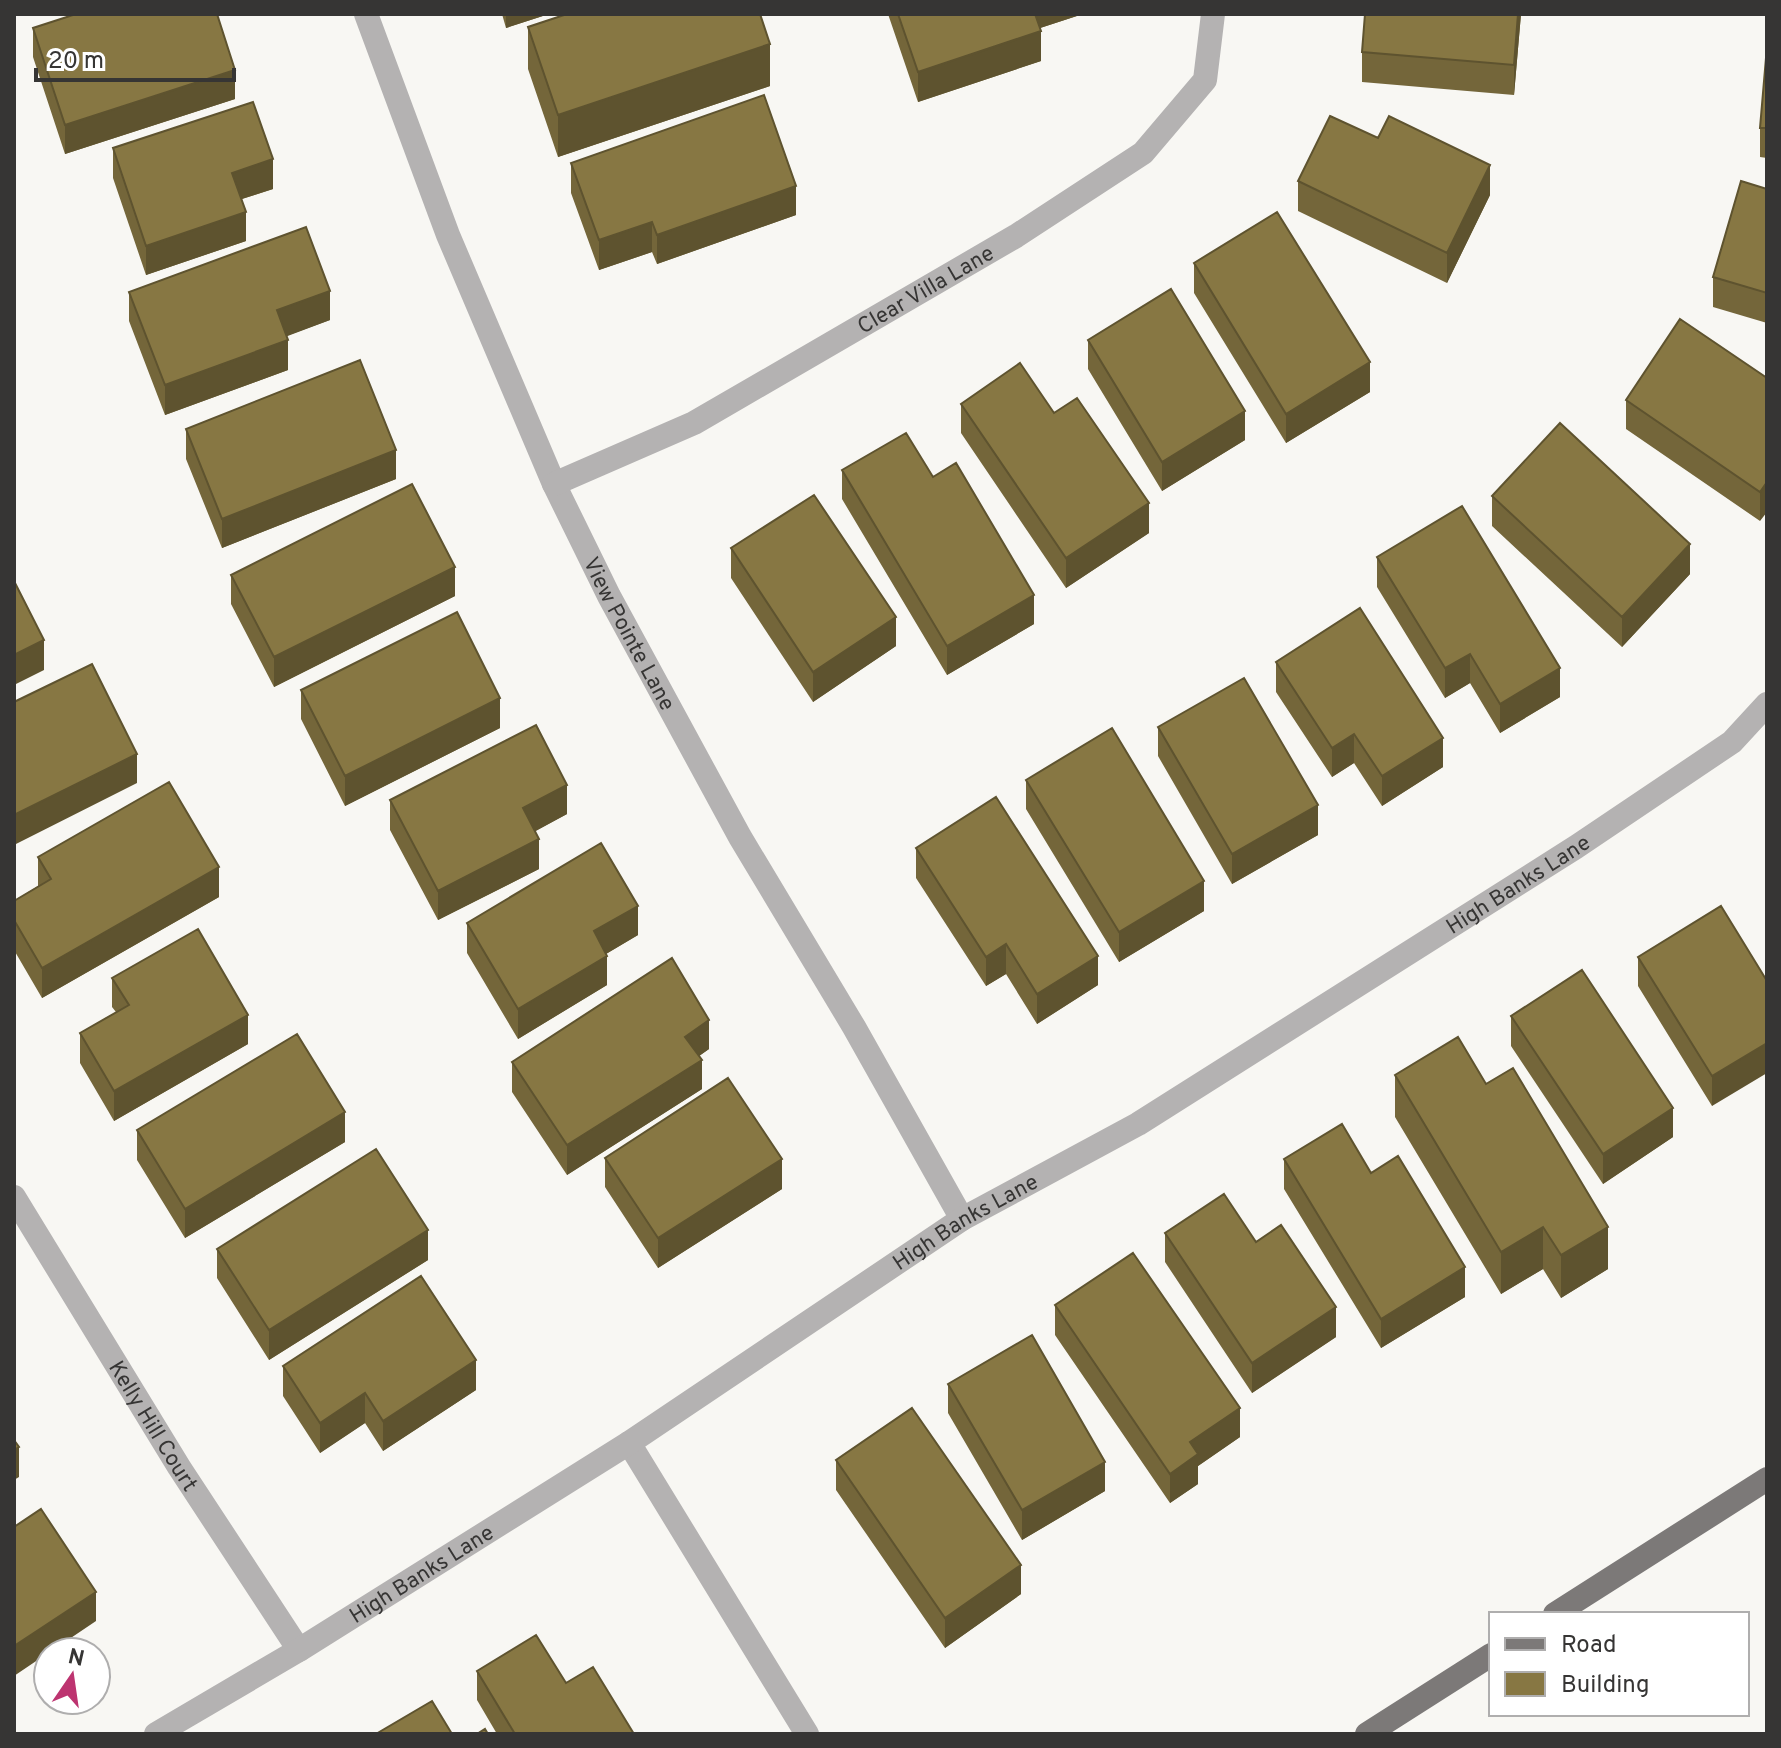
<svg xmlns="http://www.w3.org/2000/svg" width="1781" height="1748" font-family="Overpass,sans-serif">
<rect width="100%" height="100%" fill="#f8f7f3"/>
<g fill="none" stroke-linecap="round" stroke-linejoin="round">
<g stroke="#b4b2b2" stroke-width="24">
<path id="s1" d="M 366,14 L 448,235 L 554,484 L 609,596 L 740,837 L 854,1027 L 962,1219"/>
<path id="s2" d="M 554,484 L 694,423 L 1016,236 L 1143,153 L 1205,80 L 1213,14"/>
<path id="s3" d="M 14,1197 L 179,1467 L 299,1650"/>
<path d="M 629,1443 L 807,1734"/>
<path id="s4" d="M 156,1734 L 299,1650 L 629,1443 L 962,1219 L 1138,1124 L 1576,847 L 1732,742 L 1767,704"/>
</g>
<path stroke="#7c7978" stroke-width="24" d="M 1555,1614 L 1767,1479
M 1367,1734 L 1491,1655"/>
</g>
<path fill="#74663a" d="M 502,14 L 549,14 L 506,28 Z
M 888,14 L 1083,14 L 1040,28 L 1041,61 L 918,102 Z
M 1365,14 L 1521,14 L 1514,95 L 1362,82 L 1362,52 Z
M 528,27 L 770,86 L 558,157 L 528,69 Z
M 33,28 L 235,99 L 65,154 L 33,57 Z
M 1767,46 L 1767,158 L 1760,157 L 1760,128 Z
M 113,148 L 273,189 L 242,199 L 246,241 L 146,275 L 113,178 Z
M 571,163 L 796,215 L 657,264 L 652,252 L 599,270 L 571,193 Z
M 1298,181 L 1490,195 L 1447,283 L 1298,211 Z
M 1767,189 L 1767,323 L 1713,307 L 1713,277 Z
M 1194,263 L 1370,392 L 1286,443 L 1194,293 Z
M 129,292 L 330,320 L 286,336 L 288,370 L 165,415 L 129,321 Z
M 1088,340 L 1245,440 L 1162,491 L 1088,369 Z
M 1767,378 L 1760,521 L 1626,429 L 1626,400 Z
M 961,404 L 1054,413 L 1149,533 L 1066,588 L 961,433 Z
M 186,429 L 396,479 L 222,548 L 186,459 Z
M 842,470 L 933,477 L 1034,624 L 947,675 L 842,499 Z
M 1492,496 L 1690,574 L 1622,647 L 1492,526 Z
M 731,548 L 896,646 L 813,702 L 731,578 Z
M 1377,557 L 1560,697 L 1500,733 L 1470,683 L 1445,698 L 1377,587 Z
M 231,575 L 455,596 L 274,687 L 231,604 Z
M 1276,662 L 1443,767 L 1382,806 L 1354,763 L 1332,777 L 1276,692 Z
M 301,690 L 500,728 L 345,806 L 301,719 Z
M 1158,727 L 1318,835 L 1232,884 L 1158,756 Z
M 1026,780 L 1204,911 L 1119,962 L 1026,809 Z
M 390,800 L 567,814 L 535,831 L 539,869 L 438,920 L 390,830 Z
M 916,848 L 1098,985 L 1037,1024 L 1006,974 L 986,986 L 916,878 Z
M 38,857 L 219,897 L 42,998 L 14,950 L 14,901 L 38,886 Z
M 467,923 L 638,935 L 606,954 L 607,985 L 518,1039 L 467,953 Z
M 1638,957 L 1767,981 L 1712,1106 L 1638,986 Z
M 112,978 L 248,1044 L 114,1121 L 80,1063 L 80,1033 L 116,1012 L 112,1007 Z
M 1511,1016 L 1673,1137 L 1603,1184 L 1511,1046 Z
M 709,1049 L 699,1056 L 702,1089 L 567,1175 L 512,1092 L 512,1062 Z
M 1395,1075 L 1486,1084 L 1608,1269 L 1561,1298 L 1543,1269 L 1501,1294 L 1395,1117 Z
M 137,1130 L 345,1142 L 185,1238 L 137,1160 Z
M 605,1158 L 782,1189 L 658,1268 L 605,1187 Z
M 1284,1159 L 1371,1173 L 1465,1297 L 1381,1348 L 1284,1189 Z
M 1165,1233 L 1256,1242 L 1336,1337 L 1252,1393 L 1165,1262 Z
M 217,1249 L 428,1260 L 269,1360 L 217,1278 Z
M 1055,1305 L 1240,1437 L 1198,1466 L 1198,1484 L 1170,1503 L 1055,1335 Z
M 283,1366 L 476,1390 L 383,1451 L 365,1423 L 320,1453 L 283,1396 Z
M 948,1384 L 1105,1491 L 1022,1540 L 948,1413 Z
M 836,1460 L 1021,1594 L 945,1648 L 836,1490 Z
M 477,1671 L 566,1683 L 634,1734 L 497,1734 L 477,1700 Z"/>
<path fill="#5e532f" d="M 506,14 L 549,14 L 506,28 Z
M 1031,14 L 1083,14 L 1031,31 Z
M 1518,14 L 1521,14 L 1514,95 L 1514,65 Z
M 1041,31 L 1041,61 L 918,102 L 918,72 Z
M 770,44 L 770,86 L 558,157 L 558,115 Z
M 235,70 L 235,99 L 65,154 L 65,125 Z
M 273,159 L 273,189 L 232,202 L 232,173 Z
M 1490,165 L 1490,195 L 1447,283 L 1447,253 Z
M 796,186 L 796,215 L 657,264 L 657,235 Z
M 246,212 L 246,241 L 146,275 L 146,246 Z
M 652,222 L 652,252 L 599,270 L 599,240 Z
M 330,291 L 330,320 L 277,340 L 277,310 Z
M 288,340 L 288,370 L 165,415 L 165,385 Z
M 1370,362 L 1370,392 L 1286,443 L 1286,414 Z
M 1245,411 L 1245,440 L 1162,491 L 1162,462 Z
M 396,450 L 396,479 L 222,548 L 222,519 Z
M 1767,482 L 1767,512 L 1760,521 L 1760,492 Z
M 1149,503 L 1149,533 L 1066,588 L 1066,558 Z
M 1690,544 L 1690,574 L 1622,647 L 1622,617 Z
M 455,567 L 455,596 L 274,687 L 274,657 Z
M 1034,595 L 1034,624 L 947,675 L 947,646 Z
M 896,617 L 896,646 L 813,702 L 813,672 Z
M 44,640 L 44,670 L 14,685 L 14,655 Z
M 1470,654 L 1470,683 L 1445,698 L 1445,668 Z
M 1560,668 L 1560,697 L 1500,733 L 1500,704 Z
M 500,698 L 500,728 L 345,806 L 345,776 Z
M 1354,734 L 1354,763 L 1332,777 L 1332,748 Z
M 1443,738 L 1443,767 L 1382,806 L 1382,776 Z
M 137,754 L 137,783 L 14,845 L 14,815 Z
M 567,785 L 567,814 L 523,838 L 523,808 Z
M 1318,805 L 1318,835 L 1232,884 L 1232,854 Z
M 539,839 L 539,869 L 438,920 L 438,891 Z
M 219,867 L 219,897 L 42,998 L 42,968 Z
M 1204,881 L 1204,911 L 1119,962 L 1119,932 Z
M 638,906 L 638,935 L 594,961 L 594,931 Z
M 1006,944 L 1006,974 L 986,986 L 986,957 Z
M 607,956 L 607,985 L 518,1039 L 518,1009 Z
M 1098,956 L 1098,985 L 1037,1024 L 1037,994 Z
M 248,1015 L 248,1044 L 114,1121 L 114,1091 Z
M 709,1020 L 709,1049 L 685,1066 L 685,1037 Z
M 1767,1043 L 1767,1073 L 1712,1106 L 1712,1076 Z
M 702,1060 L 702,1089 L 567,1175 L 567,1145 Z
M 1673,1108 L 1673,1137 L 1603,1184 L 1603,1154 Z
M 345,1112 L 345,1142 L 185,1238 L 185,1209 Z
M 782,1159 L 782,1189 L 658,1268 L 658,1238 Z
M 1543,1227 L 1543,1269 L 1501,1294 L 1501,1252 Z
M 1608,1227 L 1608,1269 L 1561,1298 L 1561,1255 Z
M 428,1230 L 428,1260 L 269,1360 L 269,1330 Z
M 1465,1267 L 1465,1297 L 1381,1348 L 1381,1319 Z
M 1336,1307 L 1336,1337 L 1252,1393 L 1252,1363 Z
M 476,1360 L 476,1390 L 383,1451 L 383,1421 Z
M 365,1393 L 365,1423 L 320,1453 L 320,1423 Z
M 1240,1408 L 1240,1437 L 1198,1466 L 1198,1484 L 1170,1503 L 1170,1474 L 1190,1442 Z
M 19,1447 L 19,1477 L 14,1480 L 14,1450 Z
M 1105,1462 L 1105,1491 L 1022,1540 L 1022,1510 Z
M 1021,1565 L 1021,1594 L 945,1648 L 945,1618 Z
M 96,1592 L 96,1621 L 50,1652 L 48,1652 L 48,1653 L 14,1676 L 14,1646 Z"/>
<path fill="#877743" stroke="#5e532f" stroke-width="2" d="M 76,14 L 217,14 L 235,70 L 65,125 L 33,28 Z
M 567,14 L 760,14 L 770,44 L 558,115 L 528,27 Z
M 898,14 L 1035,14 L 1041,31 L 918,72 Z
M 1365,14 L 1518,14 L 1514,65 L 1362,52 Z
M 1767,46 L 1767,128 L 1760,128 Z
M 764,95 L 796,186 L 657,235 L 652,222 L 599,240 L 571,163 Z
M 253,102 L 273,159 L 232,173 L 246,212 L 146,246 L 113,148 Z
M 1330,116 L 1378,138 L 1389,116 L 1490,165 L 1447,253 L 1298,181 Z
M 1741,181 L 1767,189 L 1767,293 L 1713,277 Z
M 1277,212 L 1370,362 L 1286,414 L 1194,263 Z
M 306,227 L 330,291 L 277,310 L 288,340 L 165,385 L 129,292 Z
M 1171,289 L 1245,411 L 1162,462 L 1088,340 Z
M 1680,319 L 1767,378 L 1767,482 L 1760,492 L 1626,400 Z
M 360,360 L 396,450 L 222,519 L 186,429 Z
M 1020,363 L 1054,413 L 1077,398 L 1149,503 L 1066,558 L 961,404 Z
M 1560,423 L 1690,544 L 1622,617 L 1492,496 Z
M 906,433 L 933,477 L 956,463 L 1034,595 L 947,646 L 842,470 Z
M 412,484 L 455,567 L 274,657 L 231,575 Z
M 814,495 L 896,617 L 813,672 L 731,548 Z
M 1462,506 L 1560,668 L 1500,704 L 1470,654 L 1445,668 L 1377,557 Z
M 14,581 L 44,640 L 14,655 Z
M 1360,608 L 1443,738 L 1382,776 L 1354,734 L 1332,748 L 1276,662 Z
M 457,612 L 500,698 L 345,776 L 301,690 Z
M 92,664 L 137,754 L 14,815 L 14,702 Z
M 1244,678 L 1318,805 L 1232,854 L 1158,727 Z
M 536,725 L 567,785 L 523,808 L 539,839 L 438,891 L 390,800 Z
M 1112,728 L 1204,881 L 1119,932 L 1026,780 Z
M 169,782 L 219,867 L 42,968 L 14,920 L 14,901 L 51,879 L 38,857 Z
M 996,797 L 1098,956 L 1037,994 L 1006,944 L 986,957 L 916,848 Z
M 601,843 L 638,906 L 594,931 L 607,956 L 518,1009 L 467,923 Z
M 1721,906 L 1767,981 L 1767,1043 L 1712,1076 L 1638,957 Z
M 198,929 L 248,1015 L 114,1091 L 80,1033 L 129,1005 L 112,978 Z
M 672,958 L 709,1020 L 685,1037 L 702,1060 L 567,1145 L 512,1062 Z
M 1582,970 L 1673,1108 L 1603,1154 L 1511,1016 Z
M 297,1034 L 345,1112 L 185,1209 L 137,1130 Z
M 1458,1037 L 1486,1084 L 1513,1068 L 1608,1227 L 1561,1255 L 1543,1227 L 1501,1252 L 1395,1075 Z
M 728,1078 L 782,1159 L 658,1238 L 605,1158 Z
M 1342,1124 L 1371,1173 L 1398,1156 L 1465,1267 L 1381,1319 L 1284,1159 Z
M 376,1149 L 428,1230 L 269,1330 L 217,1249 Z
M 1224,1194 L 1256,1242 L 1281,1225 L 1336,1307 L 1252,1363 L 1165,1233 Z
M 1133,1253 L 1240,1408 L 1190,1442 L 1198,1454 L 1170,1474 L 1055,1305 Z
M 421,1276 L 476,1360 L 383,1421 L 365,1393 L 320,1423 L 283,1366 Z
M 1032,1335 L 1105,1462 L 1022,1510 L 948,1384 Z
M 912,1408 L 1021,1565 L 945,1618 L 836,1460 Z
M 14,1440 L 19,1447 L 14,1450 Z
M 41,1509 L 96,1592 L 14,1646 L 14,1527 Z
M 536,1635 L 566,1683 L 593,1667 L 634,1734 L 515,1734 L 477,1671 Z
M 432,1701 L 452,1734 L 376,1734 Z
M 485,1729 L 488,1734 L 477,1734 Z"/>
<g text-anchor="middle" stroke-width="8" stroke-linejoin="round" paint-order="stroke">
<g font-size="22" fill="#363534" stroke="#fff">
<text dy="8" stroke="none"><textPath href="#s2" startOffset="420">Clear Villa Lane</textPath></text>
<text dy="8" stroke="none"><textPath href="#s1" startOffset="674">View Pointe Lane</textPath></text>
<text dy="8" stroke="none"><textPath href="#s4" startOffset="1606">High Banks Lane</textPath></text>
<text dy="8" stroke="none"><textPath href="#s4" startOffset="958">High Banks Lane</textPath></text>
<text dy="8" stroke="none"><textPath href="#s3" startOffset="268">Kelly Hill Court</textPath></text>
<text dy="8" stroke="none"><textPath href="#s4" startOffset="310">High Banks Lane</textPath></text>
</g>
</g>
<rect width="1781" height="1748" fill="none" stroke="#363534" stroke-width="32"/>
<rect x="1489" y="1612" width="260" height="104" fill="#ffffff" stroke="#afaeae" stroke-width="2"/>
<rect x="1505" y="1638" width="40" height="12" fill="#7c7978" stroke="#afaeae" stroke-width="2"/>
<text x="1561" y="1652" font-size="24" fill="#363534">Road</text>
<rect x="1505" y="1672" width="40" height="24" fill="#877743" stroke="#afaeae" stroke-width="2"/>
<text x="1561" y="1692" font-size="24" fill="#363534">Building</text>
<g transform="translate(72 1676) rotate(13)"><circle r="38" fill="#ffffff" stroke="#afaeae" stroke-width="2"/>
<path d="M0-6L14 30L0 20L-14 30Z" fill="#bd3470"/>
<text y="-12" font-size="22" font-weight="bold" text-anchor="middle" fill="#363534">N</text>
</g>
<path d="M36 68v12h198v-12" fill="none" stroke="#363534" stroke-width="4"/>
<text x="48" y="68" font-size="24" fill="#363534" stroke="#ffffff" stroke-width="6" paint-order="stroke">20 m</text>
</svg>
